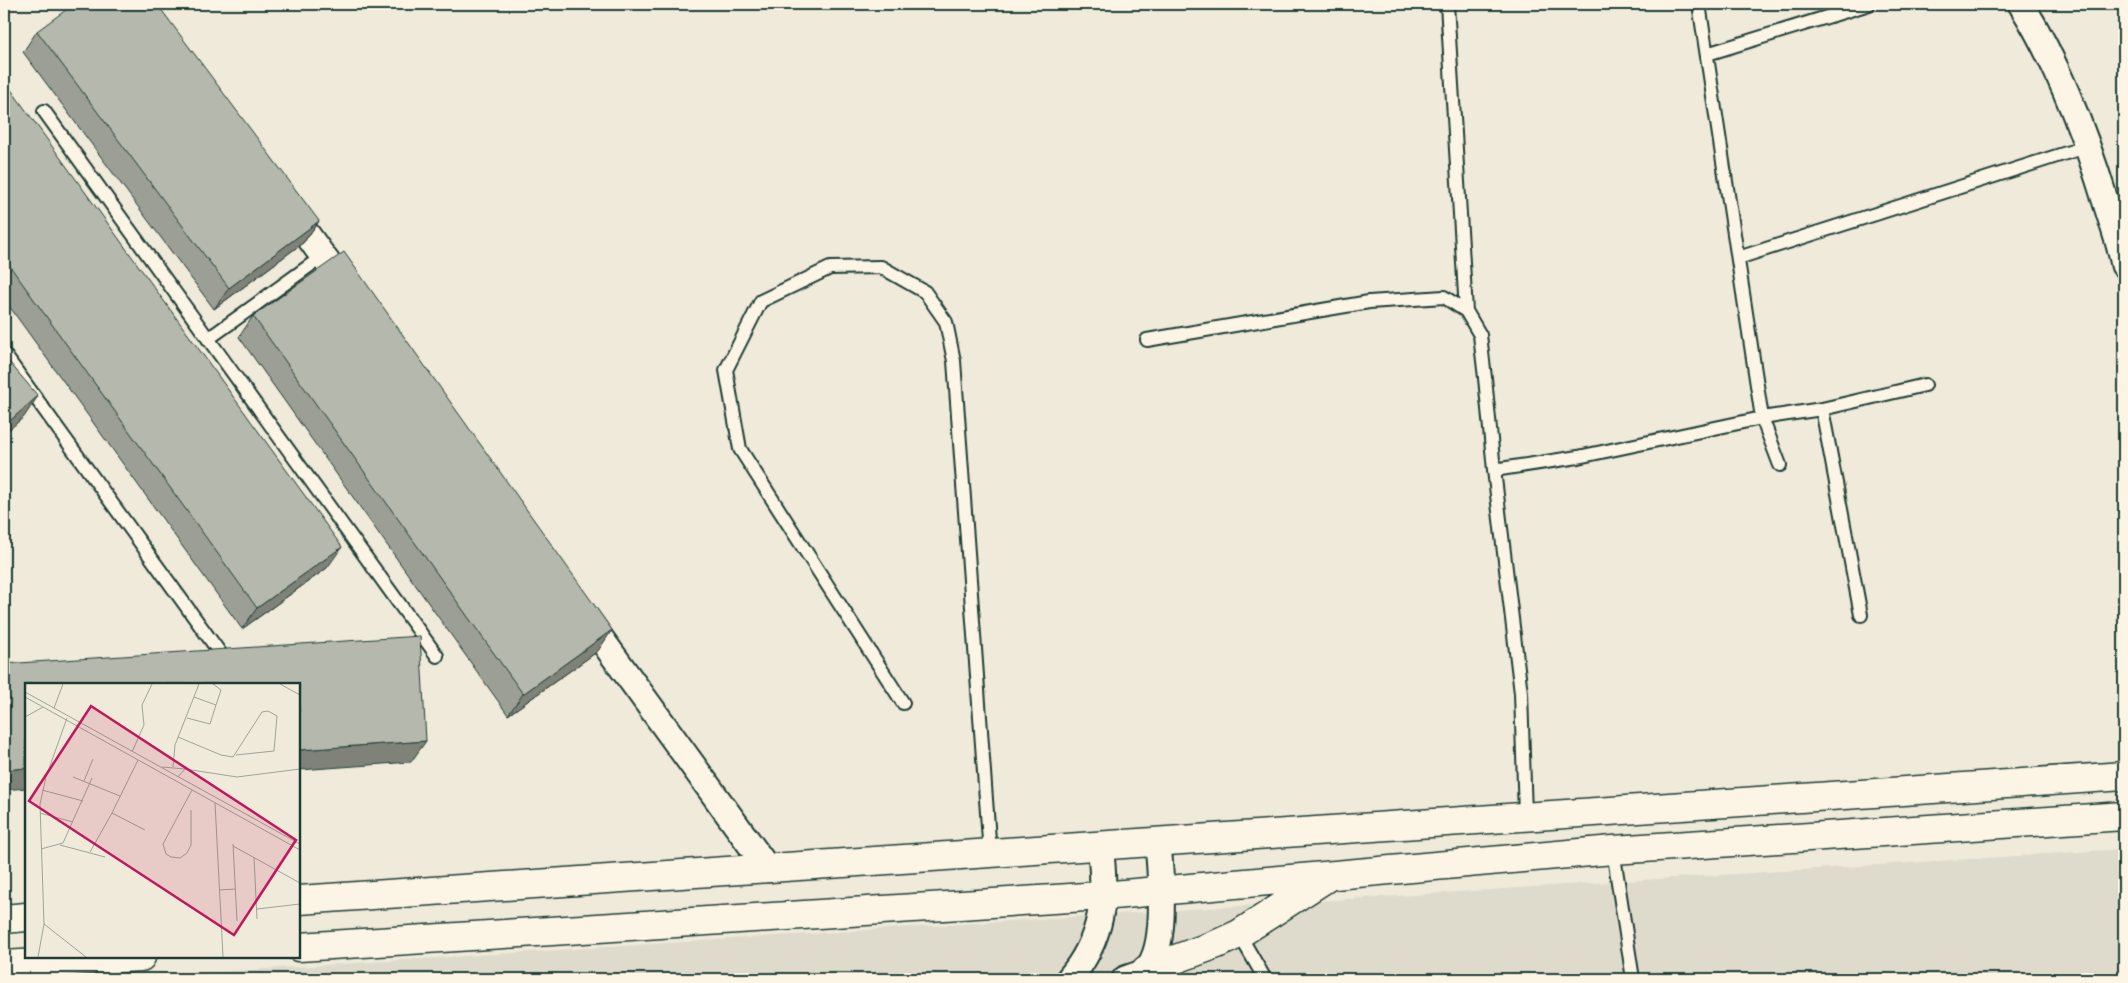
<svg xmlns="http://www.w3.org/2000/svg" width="2128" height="983" font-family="'Comic Neue',sans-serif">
<rect width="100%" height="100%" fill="#efeada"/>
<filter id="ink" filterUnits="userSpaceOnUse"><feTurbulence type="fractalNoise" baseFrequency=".02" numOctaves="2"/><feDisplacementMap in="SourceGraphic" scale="10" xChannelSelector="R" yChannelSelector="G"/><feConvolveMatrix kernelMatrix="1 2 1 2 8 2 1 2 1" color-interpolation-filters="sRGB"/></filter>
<g filter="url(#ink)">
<path fill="#dedbcc" d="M 2124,849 L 2124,979 L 110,979 Z"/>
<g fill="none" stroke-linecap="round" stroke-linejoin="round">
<g stroke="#1f3d34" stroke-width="16">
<path id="service" d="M 1447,4 L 1466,311
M 1699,4 L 1762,418 L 1780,465
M 1707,54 L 1869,4
M 44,111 L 437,656
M 1738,258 L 2088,146
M 208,339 L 323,256
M 1147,340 L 1369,302 L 1444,297 L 1466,311 L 1480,335 L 1485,378 L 1494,470 L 1521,693 L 1525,815
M 4,354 L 220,653
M 1822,409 L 1861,615
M 1494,470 L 1578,457 L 1762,418 L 1822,409 L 1925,385
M 903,703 L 740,449 L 726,370 L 761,301 L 830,268 L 881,267 L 925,292 L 946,322 L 954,361 L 990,854
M 1613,850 L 1633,979
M 1239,934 L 1265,979"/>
</g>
<g stroke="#1f3d34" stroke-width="29">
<path id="minor" d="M 2021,4 C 2059,65 2085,134 2106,203 C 2112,223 2120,244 2124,265
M 288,208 L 348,291
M 583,614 L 768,869
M 1069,979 C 1103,939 1107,897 1100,846
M 1125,979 C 1131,977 1141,974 1146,970 C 1169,947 1160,873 1158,842"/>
</g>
<g stroke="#1f3d34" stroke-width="31">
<path id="trunk" d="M 299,900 C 907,860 1516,816 2124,776
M 4,919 L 26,917
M 299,947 L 1102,896 L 1613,850 L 2124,816
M 4,965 L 141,957
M 1146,970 L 1217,944 L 1239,934 L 1326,878"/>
</g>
<use href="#service" stroke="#fcf5e5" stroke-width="12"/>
<use href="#minor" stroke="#fcf5e5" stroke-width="25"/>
<use href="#trunk" stroke="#fcf5e5" stroke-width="28"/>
</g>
<path fill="#9c9f95" stroke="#1f3d34" d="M 37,31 L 319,221 L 304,242 L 214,309 L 23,52 Z
M 4,80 L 327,568 L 242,629 L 4,299 Z
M 253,316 L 598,651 L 508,715 L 239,337 Z"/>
<path fill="#7f8279" stroke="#1f3d34" d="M 319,221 L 304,242 L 214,309 L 229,288 Z
M 38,396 L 24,417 L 4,434 L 4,426 Z
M 342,547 L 327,568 L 242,629 L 257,608 Z
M 612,630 L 598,651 L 508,715 L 523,694 Z
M 426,741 L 411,762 L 299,770 L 299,750 Z
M 26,768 L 26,788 L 4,790 L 4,770 Z"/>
<path fill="#b5b9ad" stroke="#1f3d34" d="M 74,4 L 157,4 L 319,221 L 229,288 L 37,31 Z
M 4,80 L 342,547 L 257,608 L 4,258 Z
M 344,252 L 612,630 L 523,694 L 253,316 Z
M 4,356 L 38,396 L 4,426 Z
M 420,636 L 426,741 L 299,750 L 299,684 L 26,684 L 26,768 L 4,770 L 4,664 Z"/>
</g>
<g transform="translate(25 683)">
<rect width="275" height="275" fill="#efeada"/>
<path fill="none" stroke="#9ca598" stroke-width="1" d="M 188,1 L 196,7 L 191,22M 255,1 L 275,12M 0,9 L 275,161M 0,14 L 275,167M 29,25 L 38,1M 0,34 L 18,24M 162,35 L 185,41 L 191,22 L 169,14M 153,54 L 196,72 L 208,74 L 237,29 L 243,28 L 252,33 L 249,68 L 211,72M 107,69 L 119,42 L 117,22 L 127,1M 113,77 L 87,130 L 120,147M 137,84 L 160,86M 148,84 L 150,62 L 174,1M 48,94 L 95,113M 153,94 L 160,86 L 212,94 L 275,86M 59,98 L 68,76M 17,107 L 58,118M 190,120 L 198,274M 166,127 L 166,162 L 162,170 L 155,175 L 146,174 L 141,171 L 138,161 L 167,107M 15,130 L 48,139M 208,161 L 212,238M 35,162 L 80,174M 208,163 L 275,200M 16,166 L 38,160 L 67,95M 65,169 L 87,130M 229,175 L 232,236M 194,207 L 210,206M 232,226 L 275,221M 19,241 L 61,274M 13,274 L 19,241 L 15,121 L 21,94 L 42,35"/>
<path fill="#c2185b" fill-opacity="0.15" stroke="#c2185b" stroke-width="2.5" d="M 66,23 L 271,157 L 209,252 L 4,118 Z"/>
<rect width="275" height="275" fill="none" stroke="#1f3d34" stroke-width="2.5"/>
</g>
<rect width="2128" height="983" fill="none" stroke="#fcf5e5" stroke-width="20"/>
<rect x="10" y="10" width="2108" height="963" fill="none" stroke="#1f3d34" stroke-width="2" filter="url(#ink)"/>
</svg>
